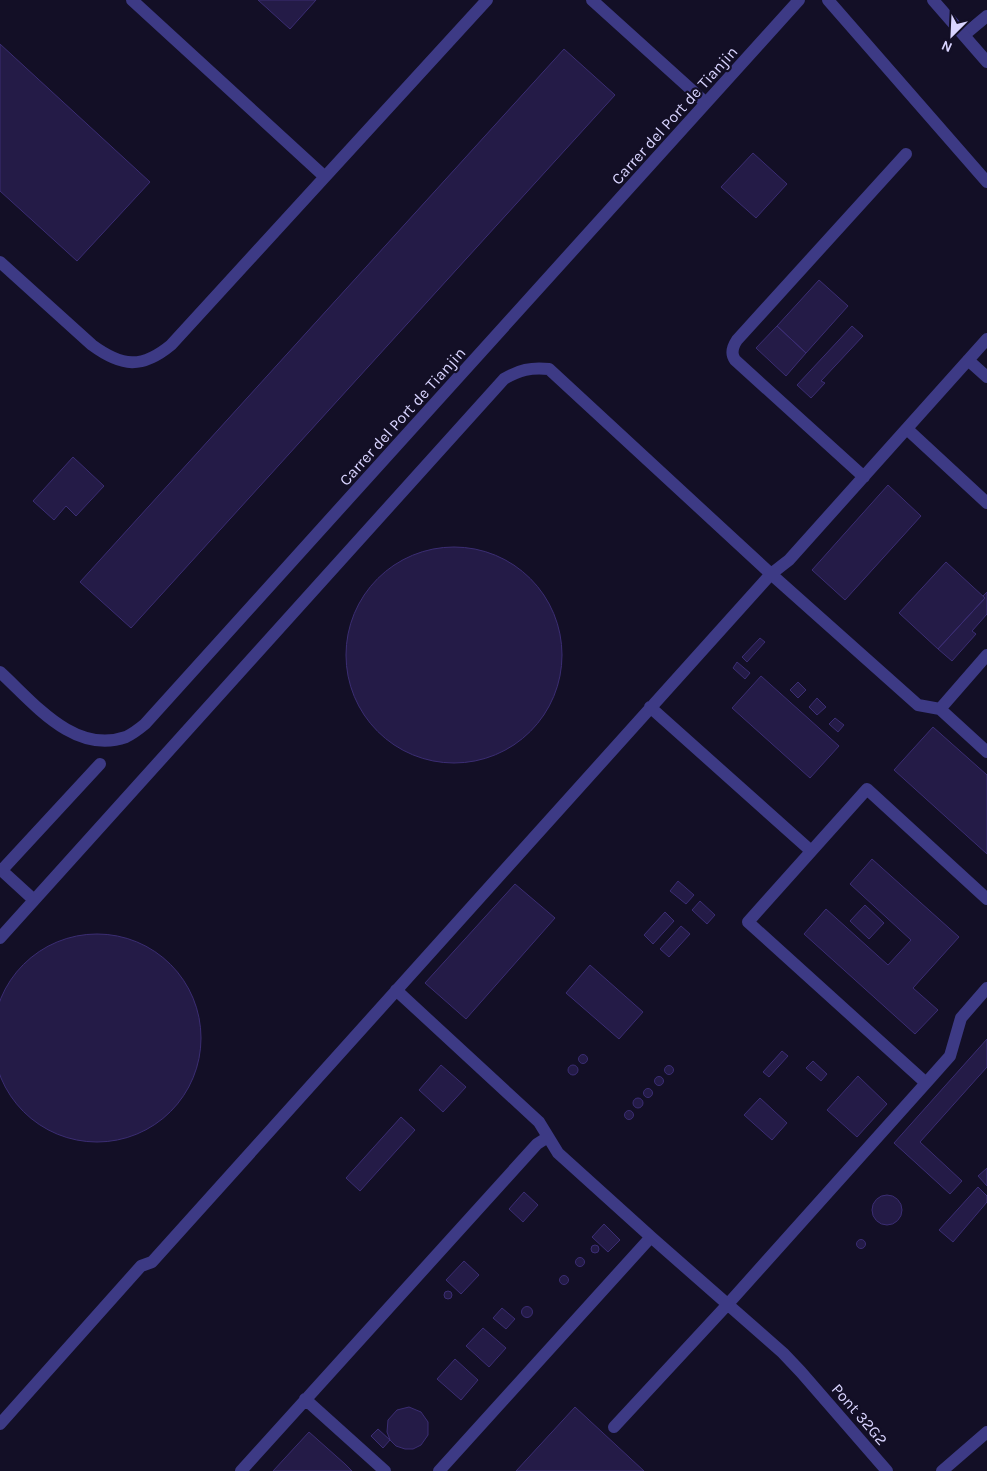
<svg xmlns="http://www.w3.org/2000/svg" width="987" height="1471" font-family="Karla,sans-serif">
<rect width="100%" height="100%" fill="#130f26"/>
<path fill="#241b47" stroke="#3b2d73" d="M 258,0 L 316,0 L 290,29 Z
M 0,44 L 150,182 L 77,261 L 0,191 Z
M 564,49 L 615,95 L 131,628 L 80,582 Z
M 753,153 L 787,184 L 756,218 L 721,187 Z
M 819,280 L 848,306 L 806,353 L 777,326 Z
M 777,326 L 806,353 L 786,376 L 756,348 Z
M 852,326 L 863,336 L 821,381 L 825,383 L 811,398 L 797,385 Z
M 73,457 L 104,486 L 76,516 L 66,506 L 54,520 L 33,501 Z
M 888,485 L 921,516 L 845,600 L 812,570 Z
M346 655a108 108 0 1 1 216 0a108 108 0 1 1-216 0Z
M 946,562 L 985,598 L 938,649 L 899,613 Z
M 987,592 L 987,614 L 972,631 L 976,634 L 952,661 L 938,649 L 985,598 L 983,596 Z
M 760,638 L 765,642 L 747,662 L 742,657 Z
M 737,662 L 750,673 L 745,679 L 733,668 Z
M 761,676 L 839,746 L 810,778 L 732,708 Z
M 798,682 L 806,690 L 798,698 L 790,690 Z
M 817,698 L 826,707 L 817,715 L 809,707 Z
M 835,718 L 844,725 L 838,732 L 829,724 Z
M 933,727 L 987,775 L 987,854 L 894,770 Z
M 872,859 L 959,937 L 913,988 L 938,1010 L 915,1034 L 804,934 L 826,909 L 888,965 L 911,940 L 850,884 Z
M 678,881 L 694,895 L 686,904 L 670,891 Z
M 515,884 L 555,918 L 466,1019 L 425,983 Z
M 700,901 L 715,915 L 707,924 L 692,910 Z
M 865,905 L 884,923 L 869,939 L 850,921 Z
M 665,912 L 674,921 L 653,944 L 644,935 Z
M 681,926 L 690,934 L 669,957 L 660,949 Z
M-7 1038a104 104 0 1 1 208 0a104 104 0 1 1-208 0Z
M 590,965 L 643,1012 L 619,1039 L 566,993 Z
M 987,1039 L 987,1067 L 920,1142 L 962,1181 L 950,1194 L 894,1143 Z
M 782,1051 L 788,1056 L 769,1077 L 763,1072 Z
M578.5 1059a4.5 4.5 0 1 1 9 0a4.5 4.5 0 1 1-9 0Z
M 813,1061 L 827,1074 L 821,1081 L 806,1068 Z
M 441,1065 L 466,1087 L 443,1112 L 419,1090 Z
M568 1070a5 5 0 1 1 10 0a5 5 0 1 1-10 0Z
M664.5 1070a4.5 4.5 0 1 1 9 0a4.5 4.5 0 1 1-9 0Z
M 858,1076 L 887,1104 L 857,1137 L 827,1110 Z
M654.5 1081a4.5 4.5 0 1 1 9 0a4.5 4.5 0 1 1-9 0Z
M643.5 1093a4.5 4.5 0 1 1 9 0a4.5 4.5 0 1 1-9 0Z
M 760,1098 L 787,1123 L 772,1140 L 744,1115 Z
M633 1103a5 5 0 1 1 10 0a5 5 0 1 1-10 0Z
M624.5 1115a4.5 4.5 0 1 1 9 0a4.5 4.5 0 1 1-9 0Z
M 401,1117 L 415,1130 L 360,1191 L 346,1178 Z
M 987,1168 L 987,1186 L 978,1176 Z
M 978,1187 L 987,1196 L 987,1202 L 953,1242 L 939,1230 Z
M 524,1192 L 538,1205 L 523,1222 L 509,1209 Z
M872 1210a15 15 0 1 1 30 0a15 15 0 1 1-30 0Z
M 604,1224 L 620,1240 L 608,1252 L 592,1237 Z
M856.5 1244a4.5 4.5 0 1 1 9 0a4.5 4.5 0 1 1-9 0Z
M591 1249a4 4 0 1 1 8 0a4 4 0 1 1-8 0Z
M575.5 1262a4.5 4.5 0 1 1 9 0a4.5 4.5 0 1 1-9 0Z
M 464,1261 L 479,1275 L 461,1294 L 446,1280 Z
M559.5 1280a4.5 4.5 0 1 1 9 0a4.5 4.5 0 1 1-9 0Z
M444 1295a4 4 0 1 1 8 0a4 4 0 1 1-8 0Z
M521.5 1312a5.5 5.5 0 1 1 11 0a5.5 5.5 0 1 1-11 0Z
M 502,1308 L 515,1319 L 506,1329 L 493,1318 Z
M 483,1328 L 506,1348 L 489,1367 L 466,1346 Z
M 455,1359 L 478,1380 L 461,1400 L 437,1379 Z
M 409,1407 L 421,1412 L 428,1422 L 428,1435 L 421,1445 L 413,1449 L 405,1449 L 396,1446 L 390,1440 L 383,1448 L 371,1436 L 378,1429 L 390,1440 L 387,1432 L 388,1420 L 397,1410 Z
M 575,1407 L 644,1471 L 516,1471 Z
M 309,1432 L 345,1464 L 352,1471 L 273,1471 Z"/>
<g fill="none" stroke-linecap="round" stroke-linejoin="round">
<path stroke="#3d3a85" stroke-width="12" d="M 132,0 L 325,177
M 592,0 L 706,103
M 964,35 L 987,16
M 0,262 L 92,345 C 122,367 142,369 171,345 L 487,0
M 968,360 L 987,377
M 907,429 L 987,503
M 864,477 L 735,360 C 730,353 733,346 737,340 L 906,154
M 0,672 C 34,703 74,755 126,737 C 132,734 139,729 145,724 L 799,0
M 650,707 L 810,850
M 940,709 L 987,655
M 0,869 L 34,900
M 2,870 L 100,764
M 0,938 L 504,379 C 519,370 531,367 549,369 L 771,574 L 789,560 L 987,339
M 396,990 L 539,1122 L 558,1153 L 651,1237
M 926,1083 L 950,1056 L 961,1018 L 987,988
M 305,1399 L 385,1471
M 0,1424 L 141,1266 L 152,1262 L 771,574 L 918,705 L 940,709 L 987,752
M 614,1427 L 728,1304 L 926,1083 L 748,922 L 867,789 L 987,899
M 241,1471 L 537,1144 L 548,1137
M 439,1471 L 651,1237 L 783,1353 L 801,1372 L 887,1471"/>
<path stroke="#3d3a85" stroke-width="12" d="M 828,0 L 987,182
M 933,0 L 987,62
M 942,1471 L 987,1432"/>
</g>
<g text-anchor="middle" stroke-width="4.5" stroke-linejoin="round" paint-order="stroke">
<g font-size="16" fill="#d9d4ff" stroke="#130f26">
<text transform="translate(674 115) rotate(-48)" y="6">Carrer del Port de Tianjin</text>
<text transform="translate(402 416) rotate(-48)" y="6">Carrer del Port de Tianjin</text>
<text transform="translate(860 1414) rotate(49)" y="6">Pont 32G2</text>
</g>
</g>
<g transform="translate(952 35) rotate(204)" stroke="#130f26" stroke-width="4" paint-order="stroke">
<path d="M0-4L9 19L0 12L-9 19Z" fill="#d9d4ff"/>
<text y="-8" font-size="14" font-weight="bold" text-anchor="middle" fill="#d9d4ff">N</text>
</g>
</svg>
